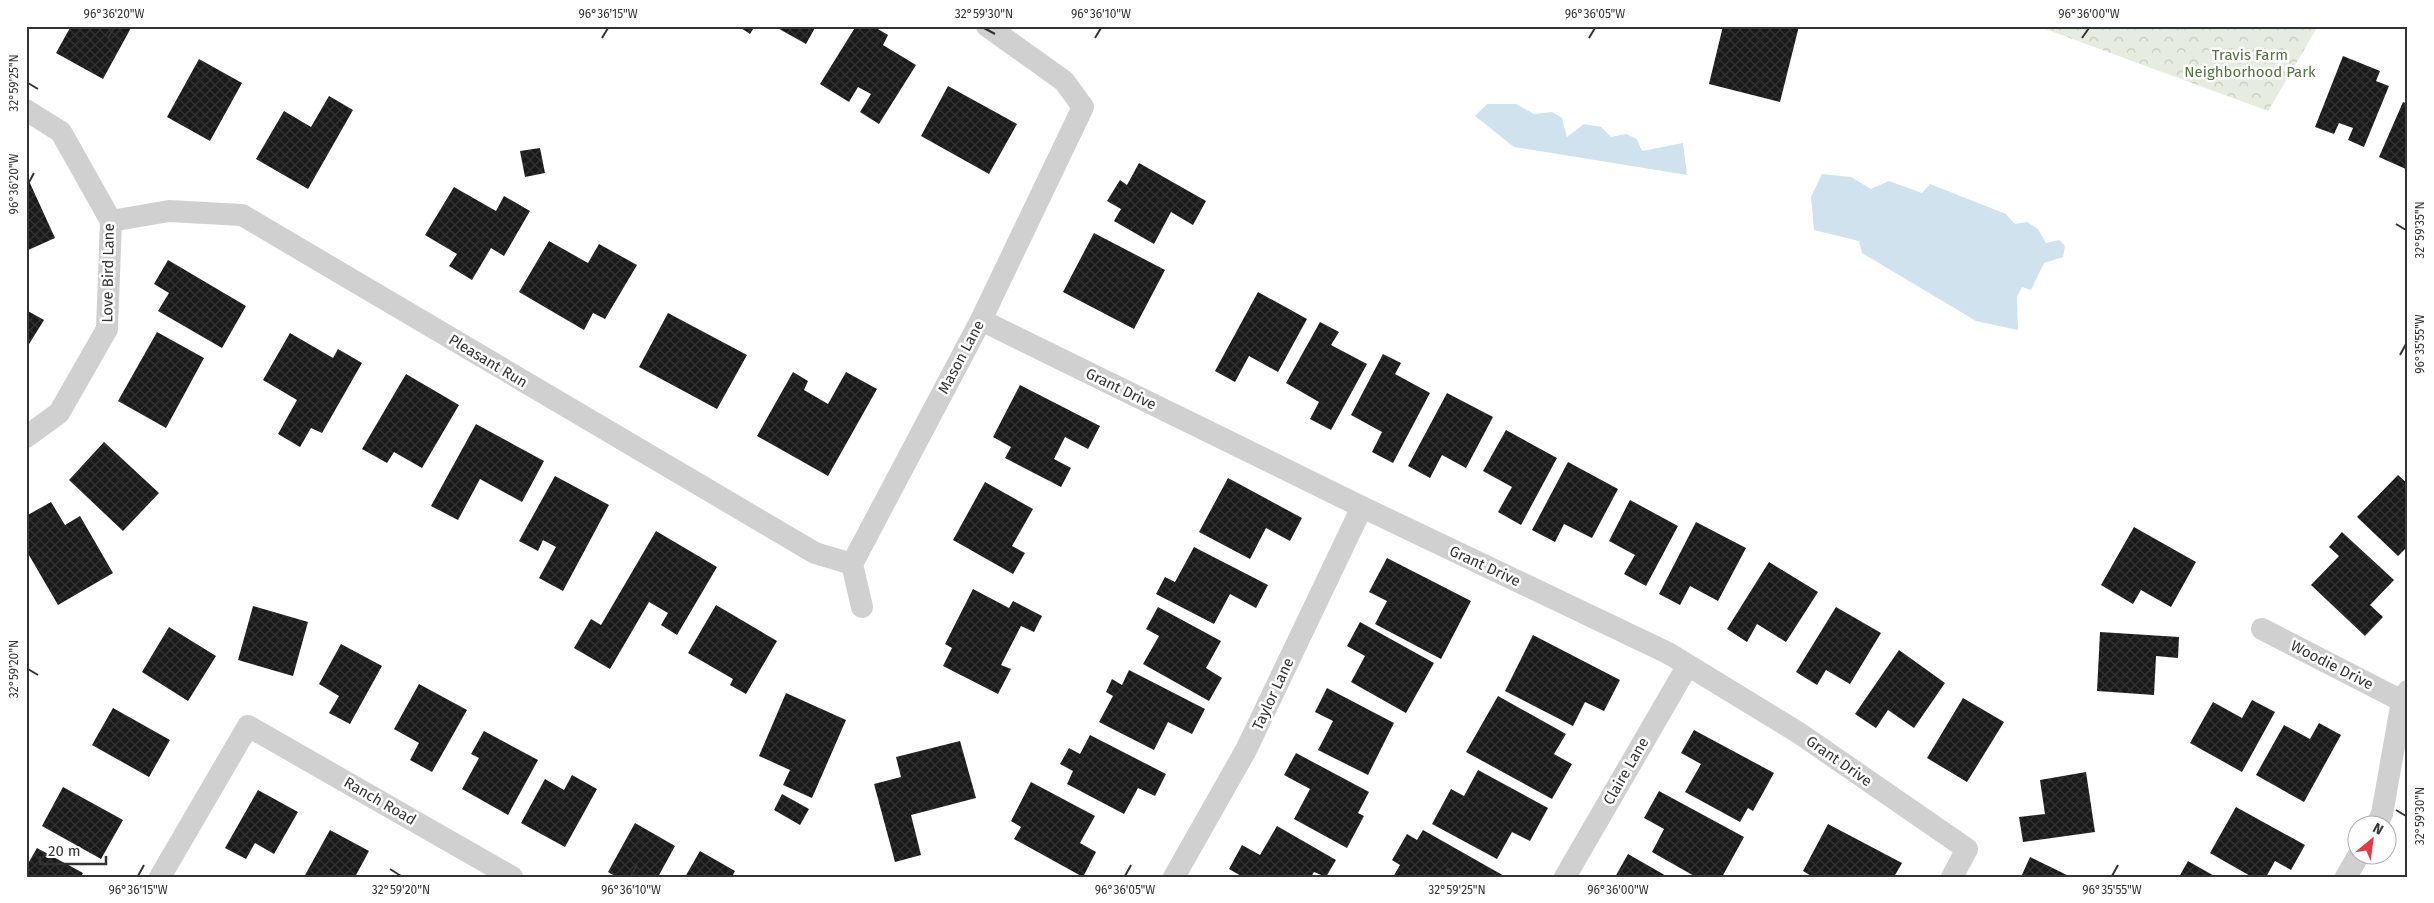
<svg xmlns="http://www.w3.org/2000/svg" width="2434" height="903" font-family="'Fira Sans',sans-serif">
<defs>
<pattern id="park-crowns" width="20" height="18" patternUnits="userSpaceOnUse" patternTransform="scale(1.25)"><rect width="20" height="18" fill="#e6ecdf"/><path d="M2 6a3 3 0 1 1 6 0M12 15a3 3 0 1 1 6 0" fill="none" stroke="#c6cbc0"/></pattern>
<pattern id="building-cross-hatch" width="8" height="8" patternUnits="userSpaceOnUse" patternTransform="scale(1.25)"><rect width="8" height="8" fill="#1a1a1a"/><path d="M0 0l8 8M0 8l8-8" fill="none" stroke="#333"/></pattern>
</defs>
<rect width="100%" height="100%" fill="#fff"/>
<path fill="url(#park-crowns)" d="M 2037,26 L 2318,26 L 2268,111 Z"/>
<path fill="#cfe2ee" d="M 1487,104 L 1516,104 L 1534,114 L 1552,112 L 1562,118 L 1567,137 L 1584,124 L 1601,127 L 1611,137 L 1626,134 L 1637,139 L 1642,151 L 1683,143 L 1687,175 L 1514,147 L 1475,116 Z
M 1822,174 L 1851,177 L 1871,189 L 1889,181 L 1922,193 L 1930,184 L 2006,214 L 2015,224 L 2027,222 L 2038,229 L 2046,243 L 2059,240 L 2065,246 L 2063,257 L 2044,263 L 2031,290 L 2022,287 L 2017,297 L 2018,330 L 1976,321 L 1862,253 L 1859,241 L 1814,230 L 1811,197 Z"/>
<path fill="url(#building-cross-hatch)" d="M 71,26 L 132,26 L 103,79 L 56,53 Z
M 738,26 L 755,26 L 750,34 Z
M 774,26 L 816,26 L 806,44 Z
M 856,26 L 873,26 L 888,35 L 883,45 L 916,65 L 879,124 L 860,112 L 871,94 L 858,87 L 849,102 L 820,84 Z
M 1723,26 L 1799,26 L 1780,102 L 1709,84 Z
M 2343,56 L 2380,71 L 2376,81 L 2389,86 L 2364,147 L 2348,140 L 2353,128 L 2339,123 L 2334,134 L 2315,127 Z
M 199,59 L 242,83 L 210,141 L 167,117 Z
M 948,86 L 1017,124 L 989,174 L 921,136 Z
M 329,96 L 353,110 L 308,189 L 256,159 L 284,111 L 311,127 Z
M 2403,102 L 2408,104 L 2408,170 L 2379,157 Z
M 540,148 L 545,173 L 525,177 L 520,151 Z
M 1139,163 L 1206,201 L 1193,225 L 1171,212 L 1154,244 L 1114,221 L 1121,209 L 1107,201 L 1120,180 L 1127,185 Z
M 29,181 L 55,238 L 26,251 L 26,183 Z
M 454,187 L 496,211 L 504,196 L 530,211 L 504,256 L 491,248 L 472,280 L 449,266 L 457,254 L 425,235 Z
M 1094,233 L 1165,270 L 1134,329 L 1063,292 Z
M 549,241 L 588,263 L 599,244 L 637,265 L 605,319 L 593,313 L 584,330 L 519,292 Z
M 168,260 L 246,306 L 222,348 L 158,311 L 169,293 L 154,284 Z
M 1258,292 L 1307,319 L 1278,372 L 1249,356 L 1235,382 L 1215,371 Z
M 26,310 L 44,320 L 26,349 Z
M 668,313 L 747,355 L 717,409 L 639,367 Z
M 1320,322 L 1339,332 L 1331,345 L 1367,364 L 1331,430 L 1310,419 L 1319,402 L 1286,383 Z
M 157,332 L 204,358 L 166,428 L 118,401 Z
M 290,333 L 333,358 L 338,349 L 362,363 L 322,433 L 311,428 L 300,447 L 278,434 L 297,400 L 263,380 Z
M 1383,354 L 1401,363 L 1395,374 L 1430,393 L 1393,463 L 1372,452 L 1382,432 L 1351,415 Z
M 793,372 L 808,381 L 804,390 L 828,404 L 846,372 L 877,389 L 828,476 L 757,436 Z
M 406,374 L 459,405 L 422,468 L 394,452 L 387,463 L 362,449 Z
M 1020,385 L 1100,426 L 1088,449 L 1065,437 L 1054,459 L 1071,468 L 1061,487 L 1005,458 L 1011,447 L 993,437 Z
M 1447,393 L 1493,417 L 1466,468 L 1442,455 L 1430,478 L 1408,466 Z
M 476,424 L 544,461 L 522,502 L 480,479 L 458,520 L 431,506 Z
M 1506,430 L 1557,458 L 1521,525 L 1498,512 L 1512,487 L 1483,471 Z
M 104,442 L 159,493 L 123,531 L 69,480 Z
M 1568,462 L 1618,489 L 1592,538 L 1564,524 L 1555,542 L 1532,530 Z
M 2398,475 L 2408,484 L 2408,546 L 2398,556 L 2357,517 Z
M 555,476 L 609,505 L 563,591 L 539,578 L 556,547 L 543,540 L 538,551 L 519,541 Z
M 1228,478 L 1302,518 L 1290,541 L 1266,528 L 1250,559 L 1199,532 Z
M 985,482 L 1033,509 L 1012,546 L 1025,553 L 1013,574 L 953,540 Z
M 1630,500 L 1678,526 L 1646,586 L 1624,574 L 1635,555 L 1609,541 Z
M 51,502 L 65,525 L 80,516 L 113,573 L 58,605 L 26,550 L 26,516 Z
M 1696,522 L 1746,548 L 1718,601 L 1690,586 L 1680,605 L 1659,594 Z
M 2134,527 L 2196,562 L 2171,607 L 2141,590 L 2133,604 L 2101,585 Z
M 656,531 L 717,567 L 677,635 L 661,625 L 668,613 L 649,602 L 610,669 L 574,648 L 591,619 L 601,625 Z
M 2342,532 L 2394,580 L 2370,605 L 2383,617 L 2365,636 L 2311,585 L 2339,556 L 2329,547 Z
M 1194,547 L 1268,585 L 1256,608 L 1230,594 L 1214,624 L 1156,594 L 1165,577 L 1175,582 Z
M 1387,558 L 1471,601 L 1441,659 L 1375,624 L 1387,601 L 1369,592 Z
M 1769,562 L 1818,592 L 1786,642 L 1757,624 L 1747,642 L 1727,629 Z
M 973,589 L 1009,608 L 1013,601 L 1042,616 L 1034,632 L 1021,626 L 1001,665 L 1011,669 L 998,694 L 943,666 L 952,648 L 945,644 Z
M 716,605 L 777,641 L 746,694 L 730,685 L 733,679 L 688,653 Z
M 253,606 L 308,622 L 293,676 L 238,660 Z
M 1158,607 L 1221,641 L 1206,668 L 1222,678 L 1209,701 L 1143,664 L 1159,636 L 1146,629 Z
M 1836,607 L 1881,633 L 1850,684 L 1826,670 L 1817,685 L 1796,672 Z
M 1360,622 L 1434,663 L 1406,713 L 1351,682 L 1365,656 L 1347,646 Z
M 169,627 L 216,656 L 188,701 L 142,672 Z
M 2100,632 L 2179,637 L 2178,658 L 2156,656 L 2154,695 L 2097,691 Z
M 1533,635 L 1620,680 L 1604,711 L 1585,702 L 1573,726 L 1505,691 Z
M 341,644 L 382,666 L 350,724 L 329,713 L 339,696 L 319,684 Z
M 1899,650 L 1945,683 L 1914,728 L 1888,710 L 1876,728 L 1855,714 Z
M 1129,670 L 1205,709 L 1192,734 L 1168,722 L 1154,750 L 1099,722 L 1113,696 L 1106,692 L 1112,679 L 1122,685 Z
M 419,684 L 467,710 L 432,772 L 410,760 L 419,743 L 394,729 Z
M 1327,688 L 1394,723 L 1368,775 L 1318,750 L 1333,721 L 1315,712 Z
M 786,693 L 846,720 L 812,798 L 783,785 L 790,770 L 759,756 Z
M 1498,696 L 1566,734 L 1554,754 L 1572,764 L 1552,799 L 1466,752 Z
M 1963,698 L 2004,722 L 1967,782 L 1927,758 Z
M 2252,700 L 2275,712 L 2242,772 L 2190,743 L 2213,702 L 2242,718 Z
M 113,708 L 170,740 L 149,777 L 92,745 Z
M 2319,723 L 2341,735 L 2304,802 L 2256,775 L 2284,725 L 2310,739 Z
M 1694,730 L 1774,773 L 1753,811 L 1748,808 L 1740,822 L 1685,792 L 1701,764 L 1681,753 Z
M 484,731 L 538,760 L 508,815 L 462,789 L 479,758 L 471,754 Z
M 1090,735 L 1166,774 L 1155,796 L 1138,788 L 1124,814 L 1067,784 L 1073,771 L 1060,764 L 1069,748 L 1080,754 Z
M 960,741 L 976,798 L 911,815 L 921,855 L 895,862 L 874,784 L 901,777 L 896,757 Z
M 1296,753 L 1369,792 L 1358,813 L 1364,816 L 1347,848 L 1294,819 L 1310,789 L 1284,775 Z
M 1478,770 L 1548,808 L 1530,841 L 1512,832 L 1497,859 L 1432,824 L 1451,789 L 1464,796 Z
M 2086,772 L 2095,832 L 2023,842 L 2019,817 L 2045,814 L 2040,780 Z
M 572,775 L 597,789 L 565,847 L 521,823 L 545,779 L 564,790 Z
M 1031,782 L 1095,816 L 1080,843 L 1096,852 L 1083,877 L 1014,839 L 1021,827 L 1011,821 Z
M 63,787 L 123,820 L 101,859 L 42,826 Z
M 258,790 L 298,812 L 274,854 L 255,843 L 246,859 L 225,848 Z
M 1659,791 L 1744,837 L 1722,877 L 1696,877 L 1652,852 L 1664,829 L 1644,818 Z
M 782,794 L 809,809 L 800,825 L 774,810 Z
M 2236,807 L 2305,845 L 2291,870 L 2275,861 L 2266,877 L 2252,877 L 2210,853 Z
M 635,823 L 675,846 L 658,877 L 617,877 L 608,872 Z
M 1828,824 L 1902,863 L 1894,877 L 1813,877 L 1803,871 Z
M 1277,826 L 1336,860 L 1326,877 L 1314,872 L 1311,877 L 1243,877 L 1229,869 L 1242,845 L 1260,855 Z
M 330,830 L 369,851 L 355,877 L 304,877 Z
M 1423,830 L 1506,877 L 1393,877 L 1400,865 L 1392,860 L 1407,834 L 1417,840 Z
M 37,848 L 83,873 L 81,877 L 26,877 L 26,867 Z
M 700,851 L 735,871 L 732,877 L 685,877 Z
M 1628,854 L 1668,877 L 1615,877 Z
M 2030,857 L 2071,877 L 2021,877 Z
M 2188,861 L 2216,877 L 2179,877 Z"/>
<g fill="none" stroke-linecap="round" stroke-linejoin="round">
<path stroke="#d0d0d0" stroke-width="22" d="M 26,110 L 61,132 L 111,221 L 107,329 L 59,413 L 26,437
M 111,221 L 169,211 L 242,215 L 815,553 L 852,564
M 981,320 L 1362,507 L 1668,653 L 1799,733 L 1967,849 L 1952,877
M 862,607 L 852,564 L 981,320 L 1083,107 L 1064,81 L 987,26
M 2262,629 L 2402,701
M 2376,826 L 2382,814 L 2402,701 L 2408,691
M 160,877 L 248,726 L 512,877
M 1174,877 L 1246,750 L 1362,507
M 1565,877 L 1688,665
M 2346,877 L 2358,856"/>
</g>
<path fill="none" stroke="#333" stroke-width="2" d="M 984,28 L 995,34M 108,38 L 114,28M 602,38 L 608,28M 1095,38 L 1101,28M 1589,38 L 1595,28M 2082,38 L 2089,28M 28,83 L 38,89M 28,184 L 34,173M 2396,224 L 2406,230M 2400,355 L 2406,344M 28,669 L 38,675M 2396,810 L 2406,816M 390,869 L 401,876M 1446,869 L 1457,876M 138,876 L 144,865M 631,876 L 637,865M 1125,876 L 1131,865M 1618,876 L 1625,865M 2112,876 L 2118,865"/>
<g text-anchor="middle" stroke-width="5" stroke-linejoin="round" paint-order="stroke">
<g font-size="15" fill="#56703f" stroke="#fff">
<text x="2250" y="60">Travis Farm<tspan x="2250" dy="17">Neighborhood Park</tspan></text>
</g>
<g font-size="15" fill="#333" stroke="#fff">
<text transform="translate(108 273) rotate(-89)" y="5">Love Bird Lane</text>
<text transform="translate(961 357) rotate(-62)" y="5">Mason Lane</text>
<text transform="translate(488 361) rotate(31)" y="5">Pleasant Run</text>
<text transform="translate(1121 389) rotate(26)" y="5">Grant Drive</text>
<text transform="translate(1485 566) rotate(25)" y="5">Grant Drive</text>
<text transform="translate(2332 665) rotate(27)" y="5">Woodie Drive</text>
<text transform="translate(1273 694) rotate(-65)" y="5">Taylor Lane</text>
<text transform="translate(1839 761) rotate(35)" y="5">Grant Drive</text>
<text transform="translate(1626 771) rotate(-60)" y="5">Claire Lane</text>
<text transform="translate(380 801) rotate(30)" y="5">Ranch Road</text>
</g>
</g>
<rect width="2434" height="903" fill="none" stroke="#ffffff" stroke-width="55"/>
<g transform="translate(2372 840) rotate(29)"><circle r="24" fill="#ffffff" stroke="#adadad"/>
<path d="M0-4L9 19L0 12L-9 19Z" fill="#e63946"/>
<text y="-8" font-size="14" font-weight="bold" text-anchor="middle" fill="#333333">N</text>
</g>
<path d="M40 856v8h66v-8" fill="none" stroke="#333333" stroke-width="2.5"/>
<text x="48" y="856" font-size="15" fill="#333333" stroke="#ffffff" stroke-width="4" paint-order="stroke">20 m</text>
<rect x="28" y="28" width="2378" height="848" fill="none" stroke="#333" stroke-width="2"/>
<g font-size="12" text-anchor="middle" fill="#333">
<text x="114" y="18">96°36'20"W</text>
<text x="608" y="18">96°36'15"W</text>
<text x="984" y="18">32°59'30"N</text>
<text x="1101" y="18">96°36'10"W</text>
<text x="1595" y="18">96°36'05"W</text>
<text x="2089" y="18">96°36'00"W</text>
<text transform="translate(14 83) rotate(-90)" y="4">32°59'25"N</text>
<text transform="translate(14 184) rotate(-90)" y="4">96°36'20"W</text>
<text transform="translate(2420 230) rotate(-90)" y="4">32°59'35"N</text>
<text transform="translate(2420 344) rotate(-90)" y="4">96°35'55"W</text>
<text transform="translate(14 669) rotate(-90)" y="4">32°59'20"N</text>
<text transform="translate(2420 816) rotate(-90)" y="4">32°59'30"N</text>
<text x="138" y="894">96°36'15"W</text>
<text x="401" y="894">32°59'20"N</text>
<text x="631" y="894">96°36'10"W</text>
<text x="1125" y="894">96°36'05"W</text>
<text x="1457" y="894">32°59'25"N</text>
<text x="1618" y="894">96°36'00"W</text>
<text x="2112" y="894">96°35'55"W</text>
</g>
</svg>
